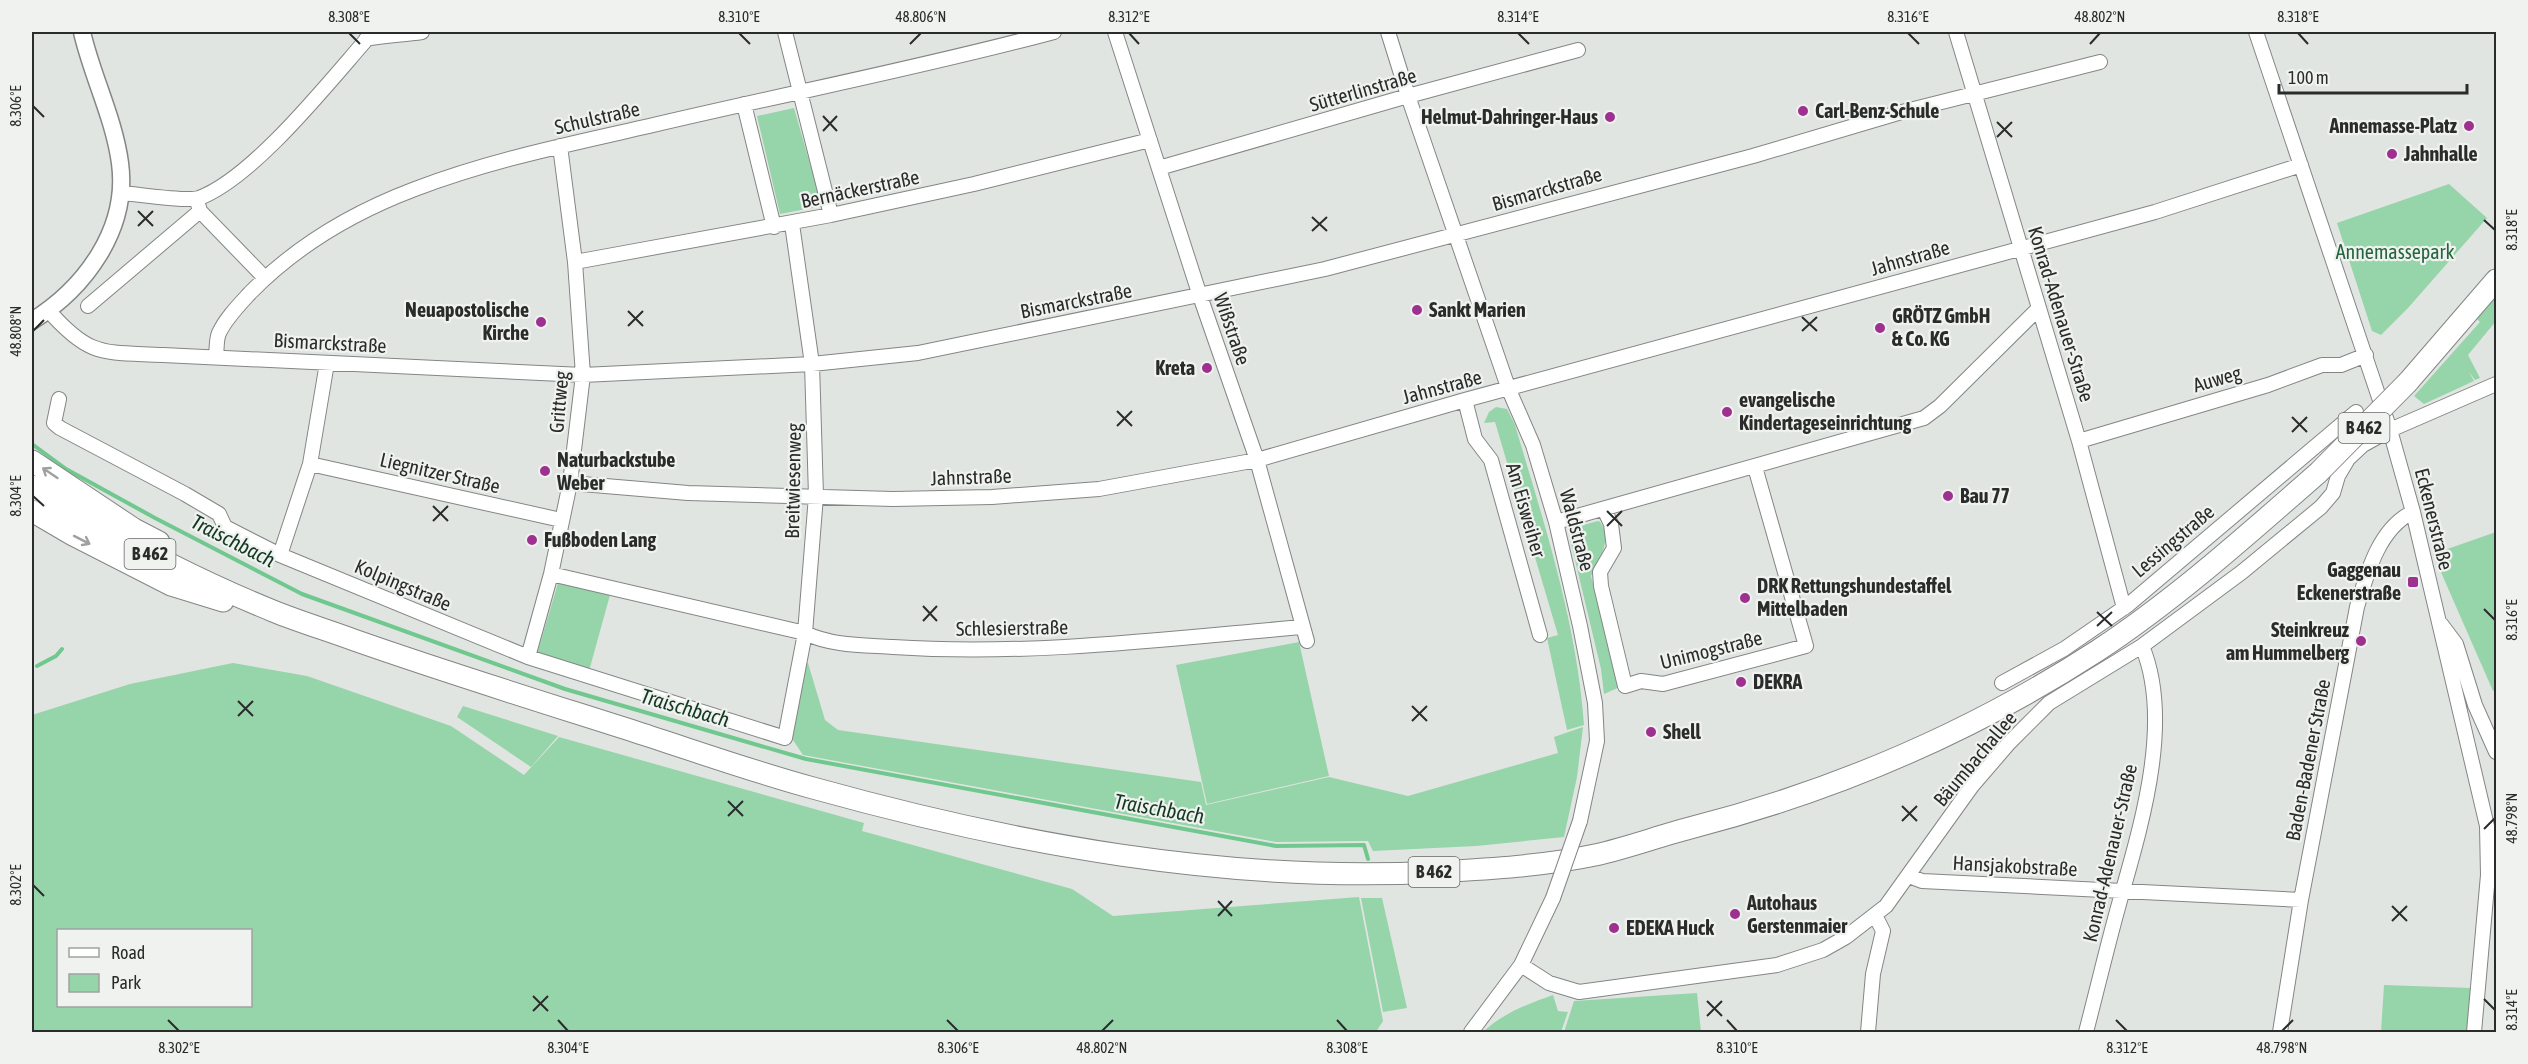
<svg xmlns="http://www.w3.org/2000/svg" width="2528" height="1064" font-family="'Asap Condensed',sans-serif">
<rect width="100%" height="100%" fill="#e1e5e2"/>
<path fill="#96d4a9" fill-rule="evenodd" d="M 794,108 L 822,206 L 780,214 L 757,116 Z
M 2449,184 L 2487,218 L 2408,308 L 2381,335 L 2372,331 L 2337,223 Z
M 2496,297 L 2496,321 L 2468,355 L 2480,378 L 2475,380 L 2469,372 L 2474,381 L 2424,404 L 2414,396 L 2480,322 L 2477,319 Z
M 1496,407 L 1507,409 L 1515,425 C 1544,523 1577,623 1584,725 L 1567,730 L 1547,638 L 1558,635 L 1495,422 L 1484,423 L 1489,412 Z
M 1599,521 C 1614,539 1599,559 1591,576 L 1620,687 L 1604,694 L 1601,669 L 1570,539 C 1577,526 1585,524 1599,521 Z
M 2496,532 L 2496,690 L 2493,691 L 2433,554 Z
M 558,583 L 610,595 L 589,671 L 537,654 Z
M 1299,642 L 1329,776 L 1207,804 L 1176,665 Z
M 233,663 L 307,676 L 451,726 L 524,775 L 559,737 L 864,823 L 862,831 L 1072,889 L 1113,916 L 1359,897 L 1383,1021 L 1376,1032 L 32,1032 L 32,715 L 130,684 ZM 58,930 L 250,930 L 250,1006 L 58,1006 Z
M 803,663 L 808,663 L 825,720 L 838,730 L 1201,782 L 1206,805 L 1329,777 L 1408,796 L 1558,753 L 1554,737 L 1583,727 L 1577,777 L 1564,837 L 1476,846 L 1373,851 L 1368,841 L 1276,842 L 803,755 L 789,734 Z
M 463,706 L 558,736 L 531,767 L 457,717 Z
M 1361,898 L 1382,898 L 1407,1008 L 1383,1012 Z
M 2384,985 L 2471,988 L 2468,1032 L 2381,1032 Z
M 1697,993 L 1701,1032 L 1564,1032 L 1574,1001 Z
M 1553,995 L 1558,1011 L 1568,1012 L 1561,1032 L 1483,1032 C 1503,1013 1528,1004 1553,995 Z"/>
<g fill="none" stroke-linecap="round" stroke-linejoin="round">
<path stroke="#70c88f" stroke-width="4" d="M 32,444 L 66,469 L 155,518 L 302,594 L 565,689 L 806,759 L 1276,846 L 1364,845 L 1368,859
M 37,666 L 56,656 L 62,649"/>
<g stroke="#838684" stroke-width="16">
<path id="minor" d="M 785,32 L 831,215
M 1115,32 L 1200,296 L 1257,460 L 1307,641
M 1388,32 L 1408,96 L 1509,390 L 1533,445 L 1556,522 L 1580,626 L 1595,703 L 1597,741 L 1580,821
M 1956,32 L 2079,441 L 2124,608
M 2256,32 L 2390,430 L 2413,512 L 2487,826 L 2488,875 L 2474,1032
M 366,39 C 385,35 403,35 422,32
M 744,104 L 774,227
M 1159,168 L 1408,96 L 1578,50
M 121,193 C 137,194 187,202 199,198 C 255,177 332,78 373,32
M 198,204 L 200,211 L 265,278
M 575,262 L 831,215 L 974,184 L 1150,140
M 88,306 L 200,211
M 48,310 C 90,358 103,352 163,355 L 583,375 L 812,364 L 918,353 L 1325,269 L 1753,156 L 1898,113 L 2100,62
M 216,356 C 217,349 216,340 219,333 C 226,318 239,305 250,293 C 296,246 354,212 415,189 C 491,160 570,144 649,126 C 784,94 920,68 1054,32
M 59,399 L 54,423 L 60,428 L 185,494 L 219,514 L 225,527 L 280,555 L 528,657 L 785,738 L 805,633 L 816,496 L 812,364 L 792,224
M 1465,400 L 1475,439 L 1491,460 L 1540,635
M 2079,441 L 2268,385 L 2322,365 L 2341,365 L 2366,355
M 310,464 L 561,520
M 570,483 L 688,493 L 893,499 L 992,497 L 1099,489 L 1257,460 L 1465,400 L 2155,212 L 2301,165
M 1604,509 L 1611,524 L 1614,548 L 1600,572 L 1601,586 L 1625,686 L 1641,681 L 1663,684 L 1806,646 L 1755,467
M 1556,522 L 1924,418 L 1940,406 L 2038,309
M 280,555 L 310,464 L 327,363
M 551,574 L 805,633 C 832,646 863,645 893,647 C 1030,656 1166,639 1302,627
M 2441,624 L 2456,644 L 2475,705 L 2496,752
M 528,657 L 551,574 L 570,483 L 583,375 L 575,262 L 560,146
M 2002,683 L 2064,649 L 2128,605 L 2356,412
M 1909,876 L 1922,881 L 2301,900
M 1521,965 L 1549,983 L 1579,992 L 1777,965 L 1823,950 L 1846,937 L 1886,906 L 1972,786 L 2009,743 L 2049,703 L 2142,646 L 2242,572 L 2321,507 L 2333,493 L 2338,476 L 2348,459 L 2363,445 L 2390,430 L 2496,384
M 1471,1032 L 1521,965 L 1553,898
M 1868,1032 L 1873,974 L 1883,931 L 1875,915
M 2086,1032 C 2097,990 2107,947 2119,904 C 2140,829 2174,722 2142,646
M 2280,1032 L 2301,900 L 2357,607 C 2367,573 2379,528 2413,512"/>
</g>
<g stroke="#838684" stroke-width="19">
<path id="tertiary" d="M 32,321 C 85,288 129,229 120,163 C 114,118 92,76 82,32"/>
</g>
<g stroke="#838684" stroke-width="23">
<path id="primary" d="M 2408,382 L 2496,280
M 32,461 L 134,529 L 159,542
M 32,486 C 109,534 189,577 273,611 C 300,622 327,630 354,640 C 448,673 542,702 636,732 C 695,751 754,772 813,788 C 1014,844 1226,883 1436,872 C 1488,869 1543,866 1595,855 C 1627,848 1659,836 1690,828 C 1834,791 1972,732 2097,651 C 2176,599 2247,535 2318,473
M 32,511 L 73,535 L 171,585 L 223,601"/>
</g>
<use href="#minor" stroke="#fff" stroke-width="14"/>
<use href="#tertiary" stroke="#fff" stroke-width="16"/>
<use href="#primary" stroke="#fff" stroke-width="21"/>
<g stroke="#838684" stroke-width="16" stroke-linecap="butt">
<path id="minor-bridge" d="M 1553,898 L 1580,821"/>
</g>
<g stroke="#838684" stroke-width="23" stroke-linecap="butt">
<path id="primary-bridge" d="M 2318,473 L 2408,382"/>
</g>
<use href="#minor-bridge" stroke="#fff" stroke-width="14"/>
<use href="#primary-bridge" stroke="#fff" stroke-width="21"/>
</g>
<defs><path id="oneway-shaft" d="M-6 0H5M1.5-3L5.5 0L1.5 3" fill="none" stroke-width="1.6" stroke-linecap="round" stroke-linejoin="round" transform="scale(1.5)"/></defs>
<g stroke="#9fa0a0">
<use href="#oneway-shaft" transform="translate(50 473) rotate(-146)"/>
<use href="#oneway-shaft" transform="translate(82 540) rotate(27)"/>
</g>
<path fill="none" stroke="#2a2c2b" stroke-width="2" d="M 349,33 L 360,44M 739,33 L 750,44M 1129,33 L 1139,44M 1518,33 L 1529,44M 1908,33 L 1919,44M 2298,33 L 2308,44M 910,44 L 921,33M 2090,44 L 2100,33M 33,106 L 44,117M 823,116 L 837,131M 1997,122 L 2012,137M 823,131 L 837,116M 1997,137 L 2012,122M 138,211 L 153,226M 1312,217 L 1327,231M 2484,220 L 2495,230M 138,226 L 153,211M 1312,231 L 1327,217M 628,311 L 643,326M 1802,317 L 1817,331M 628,326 L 643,311M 33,331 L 44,320M 1802,331 L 1817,317M 1117,411 L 1132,426M 2292,417 L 2307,432M 1117,426 L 1132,411M 2292,432 L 2307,417M 33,496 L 44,506M 433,506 L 448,521M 1607,511 L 1622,526M 433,521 L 448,506M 1607,526 L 1622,511M 923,606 L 937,621M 2484,609 L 2495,620M 2097,612 L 2112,626M 923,621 L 937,606M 2097,626 L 2112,612M 238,701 L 253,716M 1412,706 L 1427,721M 238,716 L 253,701M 1412,721 L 1427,706M 728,801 L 743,816M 1902,806 L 1917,821M 728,816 L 743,801M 1902,821 L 1917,806M 2484,829 L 2495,818M 33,885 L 44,896M 1218,901 L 1232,916M 2392,906 L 2407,921M 1218,916 L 1232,901M 2392,921 L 2407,906M 533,996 L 548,1011M 2484,999 L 2495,1010M 1707,1001 L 1722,1016M 533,1011 L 548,996M 1707,1016 L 1722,1001M 168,1020 L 179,1031M 558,1020 L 568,1031M 947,1020 L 958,1031M 1337,1020 L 1347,1031M 1727,1020 L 1737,1031M 2116,1020 L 2127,1031M 1102,1031 L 1113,1020M 2282,1031 L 2293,1020"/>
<g fill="#9e308f" stroke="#eff2ef" stroke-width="2">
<circle cx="1803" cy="111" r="6"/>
<circle cx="1610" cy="117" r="6"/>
<circle cx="2469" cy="126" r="6"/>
<circle cx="2392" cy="154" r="6"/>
<circle cx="1417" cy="310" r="6"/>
<circle cx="541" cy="322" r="6"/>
<circle cx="1880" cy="328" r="6"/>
<circle cx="1207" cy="368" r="6"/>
<circle cx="1727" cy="412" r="6"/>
<circle cx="545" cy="471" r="6"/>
<circle cx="1948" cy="496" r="6"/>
<circle cx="532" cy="540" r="6"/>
<rect x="2407" y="576" width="12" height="12" rx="3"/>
<circle cx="1745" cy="598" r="6"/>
<circle cx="2361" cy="641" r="6"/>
<circle cx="1741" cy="682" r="6"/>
<circle cx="1651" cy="732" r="6"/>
<circle cx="1735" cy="914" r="6"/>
<circle cx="1614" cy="928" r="6"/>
</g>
<g text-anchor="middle" stroke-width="4.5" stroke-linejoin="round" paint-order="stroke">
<g fill="#eff2ef" stroke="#656766" stroke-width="1.5">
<rect x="2338.5" y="413" width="51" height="30" rx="4.5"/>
<rect x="124.5" y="539" width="51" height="30" rx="4.5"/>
<rect x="1408.5" y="857" width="51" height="30" rx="4.5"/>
</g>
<g font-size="18" font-weight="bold" fill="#2a2c2b">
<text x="2364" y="434">B 462</text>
<text x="150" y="560">B 462</text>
<text x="1434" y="878">B 462</text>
</g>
<g font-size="20" fill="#2a2c2b" stroke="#eff2ef">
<text transform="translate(1363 90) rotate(-16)" y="7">Sütterlinstraße</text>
<text transform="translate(597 118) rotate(-13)" y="7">Schulstraße</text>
<text transform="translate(860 189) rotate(-12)" y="7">Bernäckerstraße</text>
<text transform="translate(1547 189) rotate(-16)" y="7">Bismarckstraße</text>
<text transform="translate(1910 258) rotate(-16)" y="7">Jahnstraße</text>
<text transform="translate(1076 301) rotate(-11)" y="7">Bismarckstraße</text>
<text transform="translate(2061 314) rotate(73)" y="7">Konrad-Adenauer-Straße</text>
<text transform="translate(1232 329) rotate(71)" y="7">Wißstraße</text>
<text transform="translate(330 343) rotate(3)" y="7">Bismarckstraße</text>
<text transform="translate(2217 379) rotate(-16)" y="7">Auweg</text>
<text transform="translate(1442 387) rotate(-15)" y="7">Jahnstraße</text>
<text transform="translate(559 402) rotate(-85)" y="7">Grittweg</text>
<text transform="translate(440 473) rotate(13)" y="7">Liegnitzer Straße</text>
<text transform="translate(971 477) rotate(-2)" y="7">Jahnstraße</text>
<text transform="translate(793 481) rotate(-89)" y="7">Breitwiesenweg</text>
<text transform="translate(1526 510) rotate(74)" y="7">Am Eisweiher</text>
<text transform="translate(2434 519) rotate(76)" y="7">Eckenerstraße</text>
<text transform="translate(1577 530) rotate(75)" y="7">Waldstraße</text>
<text transform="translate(2173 541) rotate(-40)" y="7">Lessingstraße</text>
<text transform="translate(403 585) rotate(23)" y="7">Kolpingstraße</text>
<text transform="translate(1012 628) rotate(-1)" y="7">Schlesierstraße</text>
<text transform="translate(1711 650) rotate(-14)" y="7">Unimogstraße</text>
<text transform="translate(1975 759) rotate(-50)" y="7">Bäumbachallee</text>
<text transform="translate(2308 760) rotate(-79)" y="7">Baden-Badener Straße</text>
<text transform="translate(2110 853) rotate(-77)" y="7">Konrad-Adenauer-Straße</text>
<text transform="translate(2015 866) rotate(3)" y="7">Hansjakobstraße</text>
</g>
<g font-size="20" font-weight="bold" fill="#2a2c2b" stroke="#eff2ef" text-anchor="start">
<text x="1815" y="118">Carl-Benz-Schule</text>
<text x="1598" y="124" text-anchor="end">Helmut-Dahringer-Haus</text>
<text x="2457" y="133" text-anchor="end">Annemasse-Platz</text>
<text x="2404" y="161">Jahnhalle</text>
<text x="529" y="317" text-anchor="end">Neuapostolische<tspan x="529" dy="23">Kirche</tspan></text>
<text x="1429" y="317">Sankt Marien</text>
<text x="1892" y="323">GRÖTZ GmbH<tspan x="1892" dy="23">&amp; Co. KG</tspan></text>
<text x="1195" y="375" text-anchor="end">Kreta</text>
<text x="1739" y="407">evangelische<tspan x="1739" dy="23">Kindertageseinrichtung</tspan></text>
<text x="557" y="467">Naturbackstube<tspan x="557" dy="23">Weber</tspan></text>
<text x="1960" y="503">Bau 77</text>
<text x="544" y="547">Fußboden Lang</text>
<text x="2401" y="577" text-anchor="end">Gaggenau<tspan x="2401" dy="23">Eckenerstraße</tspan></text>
<text x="1757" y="593">DRK Rettungshundestaffel<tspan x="1757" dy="23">Mittelbaden</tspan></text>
<text x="2349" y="637" text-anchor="end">Steinkreuz<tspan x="2349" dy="23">am Hummelberg</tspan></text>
<text x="1753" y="689">DEKRA</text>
<text x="1663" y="739">Shell</text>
<text x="1747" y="910">Autohaus<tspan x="1747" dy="23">Gerstenmaier</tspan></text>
<text x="1626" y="935">EDEKA Huck</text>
</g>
<g font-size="20" fill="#26653f" stroke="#eff2ef">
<text x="2395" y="259">Annemassepark</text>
</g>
<g font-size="21" font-style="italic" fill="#143922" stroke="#eff2ef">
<text transform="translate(233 541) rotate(27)" y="7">Traischbach</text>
<text transform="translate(685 708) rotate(16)" y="7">Traischbach</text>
<text transform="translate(1159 809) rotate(10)" y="7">Traischbach</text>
</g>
</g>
<rect width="2528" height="1064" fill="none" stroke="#eff2ef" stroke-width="66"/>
<rect x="57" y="929" width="195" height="78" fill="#eff2ef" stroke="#a0a3a1" stroke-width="1.5"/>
<rect x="69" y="948" width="30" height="9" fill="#ffffff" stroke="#a0a3a1" stroke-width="1.5"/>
<text x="111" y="959" font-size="18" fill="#2a2c2b">Road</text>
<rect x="69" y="974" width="30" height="18" fill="#96d4a9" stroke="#a0a3a1" stroke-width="1.5"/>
<text x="111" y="989" font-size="18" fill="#2a2c2b">Park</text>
<path d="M2279 84v9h188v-9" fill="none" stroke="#2a2c2b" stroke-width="3"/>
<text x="2288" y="84" font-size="18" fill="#2a2c2b" stroke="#eff2ef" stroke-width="4.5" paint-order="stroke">100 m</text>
<rect x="33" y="33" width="2462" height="998" fill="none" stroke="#2a2c2b" stroke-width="2"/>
<g font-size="15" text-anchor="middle" fill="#2a2c2b">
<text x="349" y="22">8.308°E</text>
<text x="739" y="22">8.310°E</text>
<text x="921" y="22">48.806°N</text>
<text x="1129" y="22">8.312°E</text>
<text x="1518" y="22">8.314°E</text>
<text x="1908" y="22">8.316°E</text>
<text x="2100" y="22">48.802°N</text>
<text x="2298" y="22">8.318°E</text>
<text transform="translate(16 106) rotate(-90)" y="5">8.306°E</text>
<text transform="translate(2512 230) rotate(-90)" y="5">8.318°E</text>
<text transform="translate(16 331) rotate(-90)" y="5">48.808°N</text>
<text transform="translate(16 496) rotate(-90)" y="5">8.304°E</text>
<text transform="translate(2512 620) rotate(-90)" y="5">8.316°E</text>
<text transform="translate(2512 818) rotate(-90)" y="5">48.798°N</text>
<text transform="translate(16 885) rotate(-90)" y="5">8.302°E</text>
<text transform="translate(2512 1010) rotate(-90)" y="5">8.314°E</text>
<text x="179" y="1053">8.302°E</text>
<text x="568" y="1053">8.304°E</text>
<text x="958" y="1053">8.306°E</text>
<text x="1102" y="1053">48.802°N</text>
<text x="1347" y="1053">8.308°E</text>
<text x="1737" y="1053">8.310°E</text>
<text x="2127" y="1053">8.312°E</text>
<text x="2282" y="1053">48.798°N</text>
</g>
</svg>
